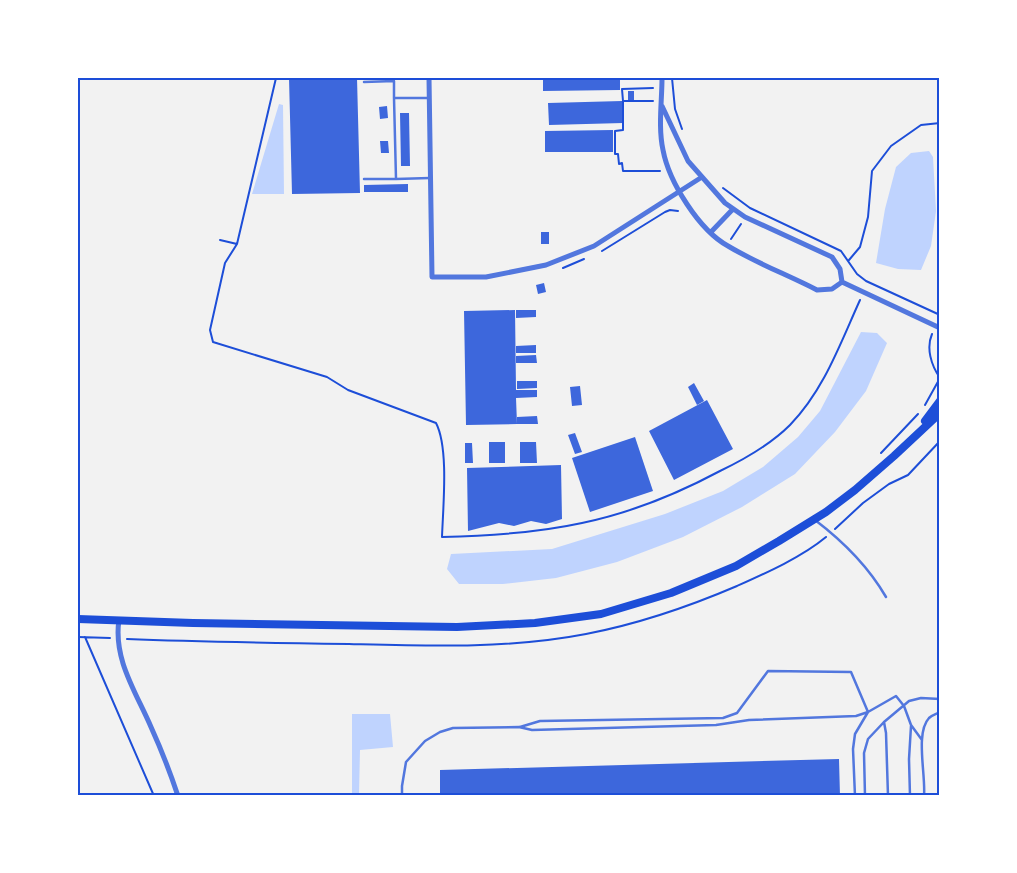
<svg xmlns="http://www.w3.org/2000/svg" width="1017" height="873" font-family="Roboto,sans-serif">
<rect width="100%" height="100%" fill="#f2f2f2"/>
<path fill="#bfd3fe" d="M 279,104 L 283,105 L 284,194 L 252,194 Z
M 929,151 L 933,157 L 936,211 L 931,246 L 921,270 L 898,269 L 876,263 L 885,209 L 896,167 L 911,153 Z
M 861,332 L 877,333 L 887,343 L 866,391 L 835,432 L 795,474 L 742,507 L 683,537 L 617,562 L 556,578 L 503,584 L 459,584 L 447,569 L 451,554 L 552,549 L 665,514 L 723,491 L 763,467 L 798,437 L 820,411 Z
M 352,714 L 390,714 L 393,747 L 360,750 L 359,795 L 352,795 Z"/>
<path fill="#3d67dc" d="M 289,78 L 357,78 L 360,193 L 292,194 Z
M 543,78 L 620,78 L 620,90 L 543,91 Z
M 628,91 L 634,91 L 634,100 L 628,100 Z
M 622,101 L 623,123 L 549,125 L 548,103 Z
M 387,106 L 388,118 L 380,119 L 379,107 Z
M 400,113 L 409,113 L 410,166 L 401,166 Z
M 613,130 L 613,152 L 545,152 L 545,131 Z
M 380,141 L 388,141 L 389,153 L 381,153 Z
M 408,184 L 408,192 L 364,192 L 364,185 Z
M 541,232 L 549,232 L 549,244 L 541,244 Z
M 544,283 L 546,292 L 538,294 L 536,285 Z
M 515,310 L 516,390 L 537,390 L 537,397 L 516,398 L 517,424 L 466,425 L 464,311 Z
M 516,310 L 536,310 L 536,317 L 516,318 Z
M 536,345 L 536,353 L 516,353 L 516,346 Z
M 536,355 L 537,363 L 516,363 L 516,356 Z
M 517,381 L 537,381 L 537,388 L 517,389 Z
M 694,383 L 704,401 L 697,405 L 688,387 Z
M 580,386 L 582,405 L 572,406 L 570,387 Z
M 707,400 L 733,449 L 674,480 L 649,431 Z
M 537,416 L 538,424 L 517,424 L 517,417 Z
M 575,433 L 582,452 L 575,454 L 568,435 Z
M 635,437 L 653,491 L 590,512 L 572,458 Z
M 489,442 L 505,442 L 505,463 L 489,463 Z
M 520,442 L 536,442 L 537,463 L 520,463 Z
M 465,443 L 472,443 L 473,463 L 465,463 Z
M 561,465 L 562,519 L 546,524 L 531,521 L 514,526 L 499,523 L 468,531 L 467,468 Z
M 839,759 L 840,796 L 440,796 L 440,770 Z"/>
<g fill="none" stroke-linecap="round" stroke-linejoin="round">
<path stroke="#1d4ed8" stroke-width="2" d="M 672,78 L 675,109 L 682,129
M 623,101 L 622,89 L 653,88
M 653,101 L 623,101 L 623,130 L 615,131 L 615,154 L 618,154 L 619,164 L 622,163 L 623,171 L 660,171
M 723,188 L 750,208 L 841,251 L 857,274 L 866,281 L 940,315
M 731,239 L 741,224
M 220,240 L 237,244 L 276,78
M 237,244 L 225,263 L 210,330 L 213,342 L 327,377 L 348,390 L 436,423 C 449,448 443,507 442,537 C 489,536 536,533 582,523 C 630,513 677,494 720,471 C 745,459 770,445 790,425 C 824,390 840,344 860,300
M 602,251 L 665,212 L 670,210 L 678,211
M 849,260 L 860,247 L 868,217 L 872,171 L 891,146 L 921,125 L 940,123
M 563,268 L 584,259
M 932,334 C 926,348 931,365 940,378
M 925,405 L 940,378
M 881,453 L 918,414
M 835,529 L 863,503 L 889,484 L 908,475 L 940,441
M 78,637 L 110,638
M 85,637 L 154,796
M 127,639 C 201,642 275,643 349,644 C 428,646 509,649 586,634 C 638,624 688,607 737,586 C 766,573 802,557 826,537"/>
<path stroke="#5277de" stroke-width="2.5" d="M 364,82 L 394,81 L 394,98
M 429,98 L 394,98 L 396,179 L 430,178
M 364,179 L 396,179
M 815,520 C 844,542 868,566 886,597
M 884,722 L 886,733 L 888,796
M 520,727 L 540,721 L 723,718 L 737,713 L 768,671 L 851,672 L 868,712 L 855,734 L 853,749 L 855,796
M 402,796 L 402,786 L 406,762 L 425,741 L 440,732 L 453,728 L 519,727 L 532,730 L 716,725 L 749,720 L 856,716 L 868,712 L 896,696 L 904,706 L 911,725 L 922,740
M 865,796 L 864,753 L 868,739 L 884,722 L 909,701 L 921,698 L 940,699
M 910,796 L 909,759 L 911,726
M 924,796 C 926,775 915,733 929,718 C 932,715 936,714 940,712"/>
<path stroke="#5277de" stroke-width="5" d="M 429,78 L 432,277 L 486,277 L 546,265 L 594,246 L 702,177
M 662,78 C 662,101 658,127 663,150 C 669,182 699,230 728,246 C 756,263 788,275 817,290 L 832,289 L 842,282
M 662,106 L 688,161 L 725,203 L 745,217 L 832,257 L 840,269 L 842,282
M 711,232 L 733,209
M 842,282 L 940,328
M 119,620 C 113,659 136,692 151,727 C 161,749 170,772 178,796"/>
<path stroke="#1d4ed8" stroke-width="8" d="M 925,421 L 940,401
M 78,619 L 193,623 L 457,627 L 535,623 L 601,614 L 671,593 L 736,566 L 779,541 L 826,512 L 855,490 L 894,456 L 940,413"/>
</g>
<rect width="1017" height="873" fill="none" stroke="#ffffff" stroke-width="158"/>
<rect x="79" y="79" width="859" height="715" fill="none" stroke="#1d4ed8" stroke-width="2"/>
</svg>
